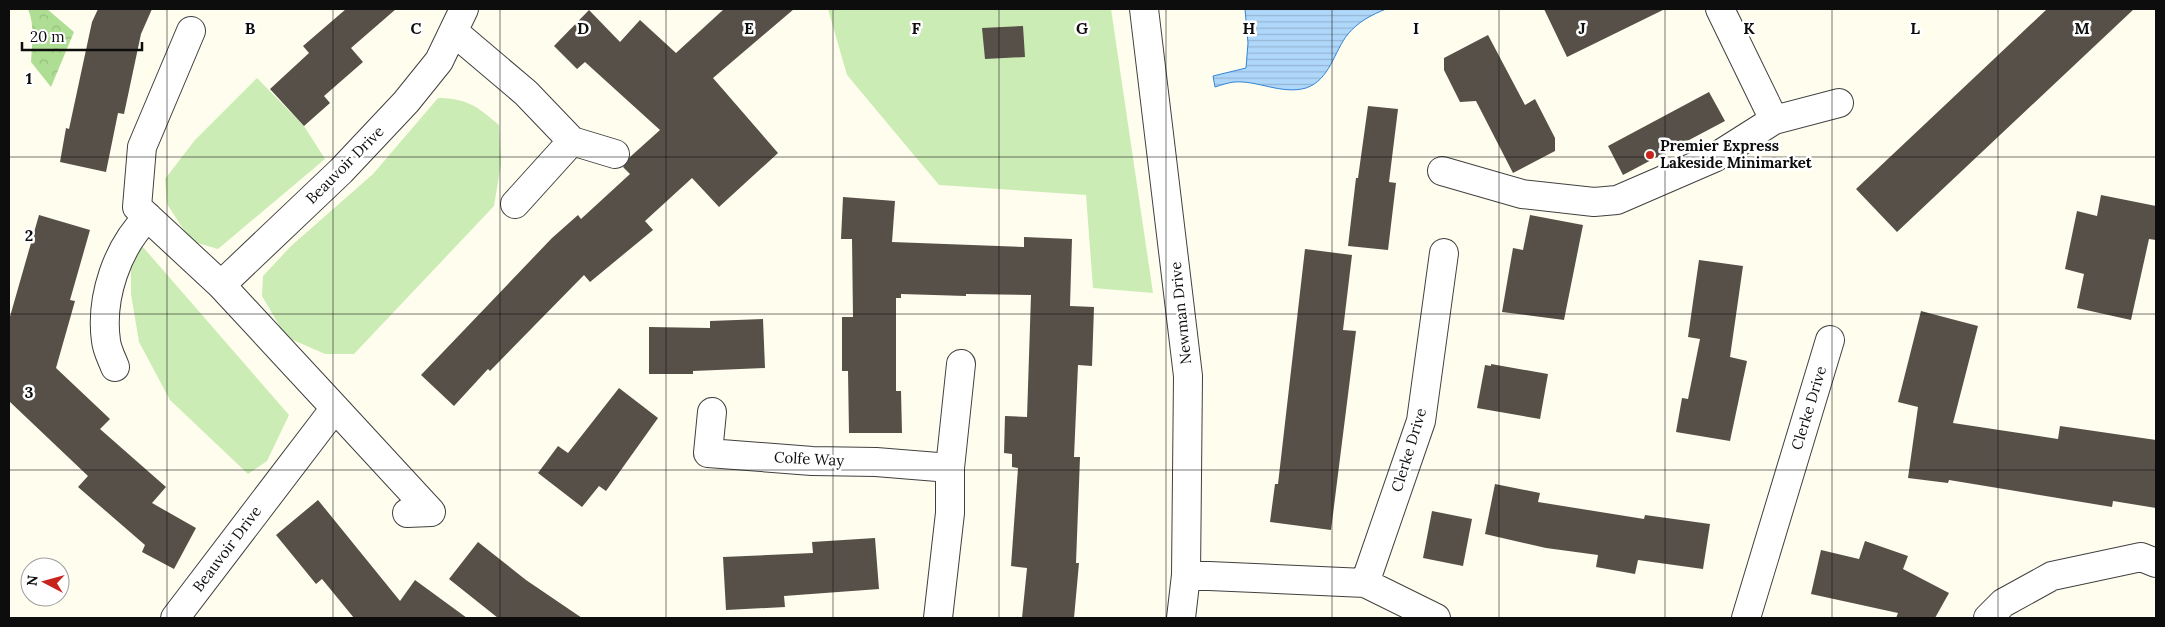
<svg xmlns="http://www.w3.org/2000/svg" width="2165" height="627" font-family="Lora,serif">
<defs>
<pattern id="forest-crowns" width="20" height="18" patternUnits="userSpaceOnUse" patternTransform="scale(1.25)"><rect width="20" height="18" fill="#aede93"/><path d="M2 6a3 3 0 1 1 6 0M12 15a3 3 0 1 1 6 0" fill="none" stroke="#94bd7e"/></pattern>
<pattern id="water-rules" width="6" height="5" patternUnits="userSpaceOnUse" patternTransform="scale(1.25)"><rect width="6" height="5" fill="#afd7fa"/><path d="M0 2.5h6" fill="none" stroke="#95b7d5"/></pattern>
</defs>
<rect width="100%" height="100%" fill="#fffdee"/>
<path fill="#ccecb5" d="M 828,9 L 1111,9 L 1153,293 L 1093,288 L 1086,195 L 939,185 L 847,75 Z
M 257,78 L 304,126 L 325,159 L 218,249 L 191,241 L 167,204 L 165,179 L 195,140 Z
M 438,98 C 467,98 478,107 499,125 L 501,164 L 494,206 L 354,354 L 325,354 L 286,337 L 262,296 L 263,276 L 291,246 L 373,174 Z
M 136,239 L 289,415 L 267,461 L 248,474 L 170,400 L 139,342 L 131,294 L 131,247 Z"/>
<path fill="url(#forest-crowns)" d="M 28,9 L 47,9 L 74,32 L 51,87 L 31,62 C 32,45 35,25 28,9 Z"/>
<path fill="url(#water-rules)" stroke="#3185d6" d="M 1245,9 L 1386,9 C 1371,15 1358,22 1348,34 C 1334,51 1330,80 1306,88 C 1282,95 1257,80 1234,82 C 1227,83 1221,85 1215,87 L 1213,76 L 1246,68 L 1248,43 Z"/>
<path fill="#575049" d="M 98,9 L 152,9 L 141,34 L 124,114 L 118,113 L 106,172 L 60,162 L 66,128 L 69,129 L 92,22 Z
M 346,9 L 396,9 L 351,48 L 363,62 L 324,96 L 330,103 L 304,126 L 270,89 L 309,53 L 303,46 Z
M 724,9 L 794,9 L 713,78 L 778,153 L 719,207 L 692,178 L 645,221 L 653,230 L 590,282 L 584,275 L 490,371 L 488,369 L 454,406 L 421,375 L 552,238 L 578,215 L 581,219 L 630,174 L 623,167 L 630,157 L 660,130 L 585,62 L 577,69 L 554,46 L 589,10 L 620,42 L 640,20 L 676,53 Z
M 1544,9 L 1665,9 L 1567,57 Z
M 2047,9 L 2134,9 L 1897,232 L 1856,189 Z
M 1023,26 L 1025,57 L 985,59 L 982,28 Z
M 1488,35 L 1525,105 L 1535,99 L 1555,138 L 1555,151 L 1513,173 L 1476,101 L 1460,102 L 1444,70 L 1444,58 Z
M 1709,92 L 1725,121 L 1623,175 L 1608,146 Z
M 1368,106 L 1398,109 L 1389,182 L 1396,183 L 1388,250 L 1348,246 L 1356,178 L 1358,178 Z
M 2101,195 L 2156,206 L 2156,240 L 2149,239 L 2131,320 L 2077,308 L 2084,274 L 2065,269 L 2077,211 L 2097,216 Z
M 843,197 L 895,201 L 892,242 L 1024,247 L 1024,237 L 1072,239 L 1070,306 L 1094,307 L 1092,366 L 1078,365 L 1074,457 L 1080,457 L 1076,563 L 1079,563 L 1074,618 L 1022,618 L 1027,568 L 1011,566 L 1018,468 L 1012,467 L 1012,454 L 1004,453 L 1005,416 L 1027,417 L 1031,295 L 966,294 L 966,296 L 901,294 L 901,298 L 896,298 L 896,391 L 901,391 L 902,433 L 849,433 L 848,371 L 842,371 L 842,317 L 853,317 L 852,239 L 841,239 Z
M 39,215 L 90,230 L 70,300 L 75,301 L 56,368 L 110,419 L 100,429 L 166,487 L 152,503 L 196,528 L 174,569 L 142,552 L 145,545 L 78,487 L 88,476 L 9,401 L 9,320 Z
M 1530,215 L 1583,225 L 1564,320 L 1502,312 L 1513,248 L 1523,250 Z
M 1305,249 L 1352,255 L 1343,330 L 1356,331 L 1331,530 L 1270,522 L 1275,484 L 1278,484 Z
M 1699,260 L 1743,266 L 1730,357 L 1747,361 L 1730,441 L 1676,432 L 1682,398 L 1688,399 L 1700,339 L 1688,337 Z
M 1921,311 L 1978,326 L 1953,423 L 2058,439 L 2060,426 L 2156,440 L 2156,508 L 2113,501 L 2112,507 L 1949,480 L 1948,483 L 1908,478 L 1918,407 L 1898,402 Z
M 763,319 L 765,368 L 693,371 L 693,374 L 649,374 L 649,327 L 710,328 L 710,321 Z
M 1491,364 L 1548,374 L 1540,419 L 1477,408 L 1485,365 L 1491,366 Z
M 619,388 L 658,418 L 606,491 L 599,486 L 582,507 L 538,473 L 558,446 L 568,453 Z
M 1495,484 L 1540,493 L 1538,502 L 1644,519 L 1645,515 L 1710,524 L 1703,569 L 1638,560 L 1635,574 L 1596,567 L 1598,555 L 1546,548 L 1485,534 Z
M 318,500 L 400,601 L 415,580 L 467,618 L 354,618 L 322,579 L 316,584 L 276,535 Z
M 1432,511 L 1472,519 L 1463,566 L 1423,558 Z
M 875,538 L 879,589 L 784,596 L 785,607 L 726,610 L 723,557 L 813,553 L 812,542 Z
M 1865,541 L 1908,556 L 1903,569 L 1949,593 L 1935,618 L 1896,618 L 1898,613 L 1811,594 L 1821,550 L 1859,559 Z
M 478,542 L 526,580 L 582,618 L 498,618 L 449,579 Z"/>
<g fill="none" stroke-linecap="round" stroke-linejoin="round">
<g stroke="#404040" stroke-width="30">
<path id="minor" d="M 1144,9 L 1188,376 L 1186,575 L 1181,618
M 191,31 L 142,147 L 137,207 L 221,285
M 454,32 L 526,93 L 572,141 L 615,154
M 1774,120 L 1839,103
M 1442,171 L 1522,194 L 1594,202 L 1617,200 L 1714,158 L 1774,120 L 1720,9
M 515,204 L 572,141
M 115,367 C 112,359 107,350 106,341 C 100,298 117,247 148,217
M 335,408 L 431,512 L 407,513
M 712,412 L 708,453 L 812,461 L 876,462 L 950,468
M 1186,575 L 1365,583 L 1436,618
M 1365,583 L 1421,421 L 1444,253
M 175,618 L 335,408 L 221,285 L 341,171 L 406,102 L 439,61 L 464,9
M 938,618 L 950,513 L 950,468 L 961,364
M 1746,618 L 1830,340
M 1988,618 L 2003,603 L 2052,576 L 2141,557 L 2156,563"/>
</g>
<use href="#minor" stroke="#fff" stroke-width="28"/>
</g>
<path fill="none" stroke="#0d0d0d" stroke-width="1" stroke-opacity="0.55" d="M 167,9 L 167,618M 333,9 L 333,618M 500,9 L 500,618M 666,9 L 666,618M 833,9 L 833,618M 999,9 L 999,618M 1166,9 L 1166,618M 1332,9 L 1332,618M 1499,9 L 1499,618M 1665,9 L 1665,618M 1832,9 L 1832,618M 1998,9 L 1998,618M 9,157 L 2156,157M 9,314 L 2156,314M 9,470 L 2156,470"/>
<circle fill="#c7241c" stroke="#fff" stroke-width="2" cx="1650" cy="155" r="5"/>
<g text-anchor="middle" stroke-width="5" stroke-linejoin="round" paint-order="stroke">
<g font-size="15" font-weight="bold" fill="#0d0d0d" stroke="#fff" text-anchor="start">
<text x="1660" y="151">Premier Express<tspan x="1660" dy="17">Lakeside Minimarket</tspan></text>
</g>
<g font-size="15" fill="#0d0d0d" stroke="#fff">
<text transform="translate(345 165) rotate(-45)" y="5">Beauvoir Drive</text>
<text transform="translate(1181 313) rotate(-96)" y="5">Newman Drive</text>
<text transform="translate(1809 408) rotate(-73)" y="5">Clerke Drive</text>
<text transform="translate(1409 450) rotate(-73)" y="5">Clerke Drive</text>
<text transform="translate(809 459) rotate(3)" y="5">Colfe Way</text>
<text transform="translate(227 549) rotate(-53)" y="5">Beauvoir Drive</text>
</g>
</g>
<g font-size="16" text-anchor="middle" font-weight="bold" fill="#0d0d0d" stroke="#fff" stroke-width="5" stroke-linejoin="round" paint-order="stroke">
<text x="250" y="34">B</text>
<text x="416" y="34">C</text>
<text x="583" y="34">D</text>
<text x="749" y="34">E</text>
<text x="916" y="34">F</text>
<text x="1082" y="34">G</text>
<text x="1249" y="34">H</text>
<text x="1416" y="34">I</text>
<text x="1582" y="34">J</text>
<text x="1749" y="34">K</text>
<text x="1915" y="34">L</text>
<text x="2082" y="34">M</text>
<text x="29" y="84">1</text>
<text x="29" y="241">2</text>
<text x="29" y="398">3</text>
</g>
<rect width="2165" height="627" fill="none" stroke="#0d0d0d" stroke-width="20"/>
<g transform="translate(45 582) rotate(276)"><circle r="24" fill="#ffffff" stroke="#9e9e9e"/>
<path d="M0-4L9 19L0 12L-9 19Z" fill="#c7241c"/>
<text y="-8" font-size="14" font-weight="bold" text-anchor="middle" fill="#0d0d0d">N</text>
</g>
<path d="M22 42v8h120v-8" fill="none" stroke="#0d0d0d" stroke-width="2.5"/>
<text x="30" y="42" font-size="15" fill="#0d0d0d" stroke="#ffffff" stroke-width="4" paint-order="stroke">20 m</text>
</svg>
